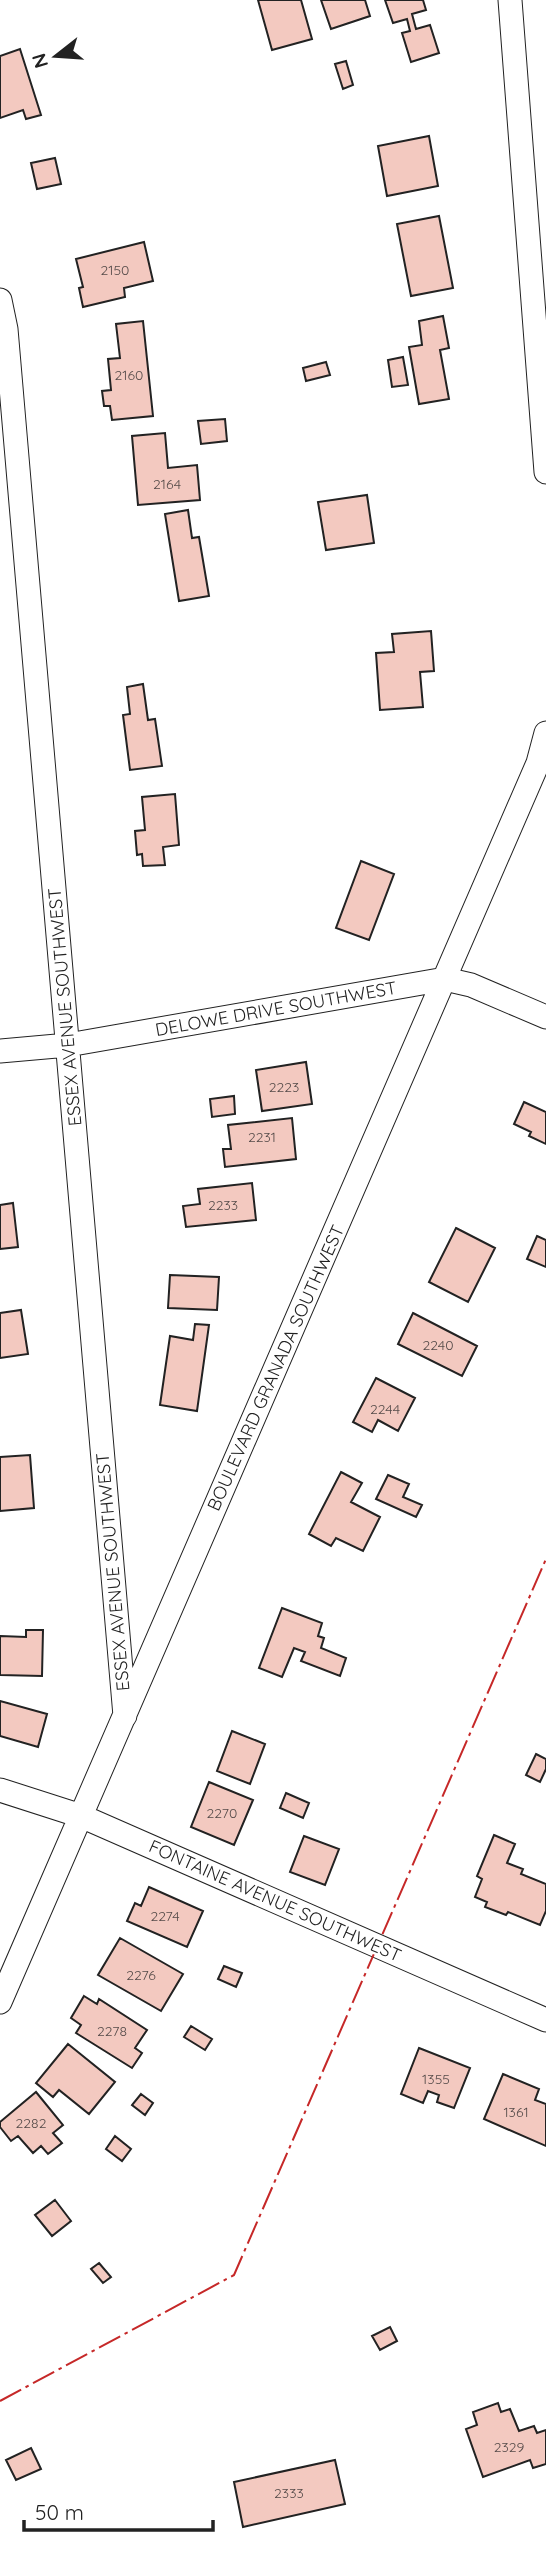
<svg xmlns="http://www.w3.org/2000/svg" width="546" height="2555" font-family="Quicksand,sans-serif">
<rect width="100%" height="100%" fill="#fff"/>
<path fill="#f3c9c0" stroke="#222" stroke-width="2" d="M 258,0 L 301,0 L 312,39 L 272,50 Z
M 321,0 L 365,0 L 370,16 L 331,29 Z
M 385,0 L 423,0 L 426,10 L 412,14 L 416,29 L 430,25 L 439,53 L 411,62 L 402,33 L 410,31 L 407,19 L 393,23 Z
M 20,49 L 41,115 L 26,119 L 23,110 L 0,118 L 0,56 Z
M 346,61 L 353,85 L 343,89 L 335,64 Z
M 429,136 L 438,186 L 387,196 L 378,146 Z
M 55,158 L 61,184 L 37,189 L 31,163 Z
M 439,216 L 453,288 L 411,296 L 397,224 Z
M 144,242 L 153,281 L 124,288 L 125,297 L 83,307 L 79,288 L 83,287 L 76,259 Z
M 443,316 L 449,348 L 440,350 L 449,399 L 419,404 L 409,347 L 422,345 L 419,321 Z
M 143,321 L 153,416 L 112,420 L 110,406 L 104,406 L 102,391 L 111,390 L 108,359 L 120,358 L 116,324 Z
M 403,357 L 408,385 L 392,387 L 388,360 Z
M 326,362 L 330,375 L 306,381 L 303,368 Z
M 225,419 L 227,441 L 201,444 L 198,421 Z
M 165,433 L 168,468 L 197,465 L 200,500 L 138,505 L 132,436 Z
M 367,495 L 374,543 L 326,550 L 318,502 Z
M 188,510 L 192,538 L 199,537 L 209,596 L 179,601 L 165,514 Z
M 431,631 L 434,671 L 420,672 L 423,707 L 380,710 L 376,653 L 394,652 L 392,634 Z
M 143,684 L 148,720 L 155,719 L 162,766 L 130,770 L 123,715 L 130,714 L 127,687 Z
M 175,794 L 179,845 L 163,847 L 165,865 L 143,866 L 142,854 L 137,855 L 135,831 L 145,830 L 142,797 Z
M 361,861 L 394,874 L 369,940 L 336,928 Z
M 306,1062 L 312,1104 L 262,1111 L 256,1070 Z
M 234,1096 L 235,1114 L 212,1117 L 210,1099 Z
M 524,1102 L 546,1112 L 546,1144 L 529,1136 L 531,1132 L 514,1124 Z
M 292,1118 L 296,1159 L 225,1167 L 223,1149 L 231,1149 L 228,1125 Z
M 252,1183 L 256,1220 L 186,1227 L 183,1206 L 200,1204 L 198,1189 Z
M 13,1203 L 18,1247 L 0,1249 L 0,1205 Z
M 456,1228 L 495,1248 L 468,1302 L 429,1282 Z
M 537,1236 L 546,1240 L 546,1267 L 527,1259 Z
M 170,1275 L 219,1277 L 217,1310 L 168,1308 Z
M 21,1310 L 28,1354 L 0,1358 L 0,1313 Z
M 413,1313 L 477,1346 L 462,1376 L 398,1344 Z
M 195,1324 L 209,1325 L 197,1411 L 160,1405 L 170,1336 L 193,1340 Z
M 376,1378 L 415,1398 L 398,1431 L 378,1420 L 372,1432 L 353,1422 Z
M 30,1455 L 34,1508 L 0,1511 L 0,1457 Z
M 341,1472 L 362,1483 L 351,1502 L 380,1517 L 363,1551 L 336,1538 L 331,1546 L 309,1534 Z
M 388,1475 L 409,1484 L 403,1497 L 422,1505 L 416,1517 L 376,1499 Z
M 282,1608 L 322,1623 L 318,1636 L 324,1638 L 321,1648 L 346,1658 L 340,1676 L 301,1661 L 305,1652 L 294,1648 L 282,1677 L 259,1668 Z
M 26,1630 L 43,1630 L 42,1676 L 0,1675 L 0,1636 L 26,1637 Z
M 0,1701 L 47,1714 L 38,1747 L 0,1736 Z
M 232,1731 L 265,1744 L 250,1784 L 217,1771 Z
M 536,1754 L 546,1759 L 546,1769 L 540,1782 L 526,1775 Z
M 209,1782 L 253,1800 L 234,1845 L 191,1827 Z
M 286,1793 L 309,1803 L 303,1818 L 280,1808 Z
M 494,1835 L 515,1844 L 507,1863 L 523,1869 L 521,1874 L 546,1884 L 546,1911 L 540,1925 L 508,1912 L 506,1915 L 485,1907 L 487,1902 L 475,1897 L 482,1879 L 477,1876 Z
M 304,1836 L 339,1849 L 325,1885 L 290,1872 Z
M 149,1887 L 203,1911 L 187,1947 L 127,1921 L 135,1903 L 141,1906 Z
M 120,1938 L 183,1974 L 161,2011 L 98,1975 Z
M 224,1966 L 242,1973 L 236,1987 L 218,1979 Z
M 84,1996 L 97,2004 L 99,1999 L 147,2030 L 135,2048 L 142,2053 L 132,2068 L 76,2033 L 81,2025 L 71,2018 Z
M 191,2026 L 212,2039 L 205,2050 L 184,2037 Z
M 68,2044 L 115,2082 L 89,2114 L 59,2090 L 53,2097 L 36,2083 Z
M 419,2048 L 470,2068 L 454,2108 L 437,2102 L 439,2095 L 428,2091 L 423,2103 L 401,2094 Z
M 503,2074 L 539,2089 L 535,2100 L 546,2104 L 546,2146 L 484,2119 Z
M 36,2092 L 63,2125 L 53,2133 L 62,2143 L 48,2154 L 41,2146 L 33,2153 L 18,2136 L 11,2141 L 0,2127 L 0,2122 Z
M 141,2094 L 153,2103 L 145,2115 L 132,2105 Z
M 115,2136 L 131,2149 L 122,2161 L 106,2149 Z
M 55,2200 L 71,2221 L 52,2236 L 35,2215 Z
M 99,2263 L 111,2277 L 103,2283 L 91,2269 Z
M 390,2327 L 397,2341 L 380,2350 L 372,2336 Z
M 498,2403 L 501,2412 L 510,2409 L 519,2431 L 534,2426 L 537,2433 L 546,2430 L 546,2464 L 533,2468 L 530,2460 L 483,2477 L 466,2429 L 477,2425 L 473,2412 Z
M 31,2448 L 41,2469 L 16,2480 L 6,2460 Z
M 335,2460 L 345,2504 L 243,2527 L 234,2482 Z"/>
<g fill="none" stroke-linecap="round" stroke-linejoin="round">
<g stroke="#222" stroke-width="25">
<path id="minor" d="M 510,0 L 546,472
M 0,300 L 6,329 L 125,1716
M 0,1051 L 68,1045 L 445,979 L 471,985 L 546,1017
M 0,1790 L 81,1816 L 546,2020
M 0,2002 L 538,763 L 546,733"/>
</g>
<use href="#minor" stroke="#fff" stroke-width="23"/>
<path stroke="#c62828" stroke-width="2" stroke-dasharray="24 5 3.5 5" stroke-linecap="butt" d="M 0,2401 L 234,2275 L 546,1559"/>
</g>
<g text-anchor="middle" stroke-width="5" stroke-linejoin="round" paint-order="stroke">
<g font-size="14" fill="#564c4a">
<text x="115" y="275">2150</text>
<text x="129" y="380">2160</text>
<text x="167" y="489">2164</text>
<text x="284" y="1092">2223</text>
<text x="262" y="1142">2231</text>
<text x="223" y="1210">2233</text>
<text x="438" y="1350">2240</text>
<text x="385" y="1414">2244</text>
<text x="222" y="1818">2270</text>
<text x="165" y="1921">2274</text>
<text x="141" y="1980">2276</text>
<text x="112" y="2036">2278</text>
<text x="436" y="2084">1355</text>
<text x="516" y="2117">1361</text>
<text x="31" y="2128">2282</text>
<text x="509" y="2452">2329</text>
<text x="289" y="2498">2333</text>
</g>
<g font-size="18" fill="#222" stroke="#fff">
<text transform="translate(65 1007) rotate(-95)" y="6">ESSEX AVENUE SOUTHWEST</text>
<text transform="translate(276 1009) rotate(-10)" y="6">DELOWE DRIVE SOUTHWEST</text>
<text transform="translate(276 1368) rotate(-66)" y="6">BOULEVARD GRANADA SOUTHWEST</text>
<text transform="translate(113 1572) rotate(-95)" y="6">ESSEX AVENUE SOUTHWEST</text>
<text transform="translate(275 1901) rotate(24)" y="6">FONTAINE AVENUE SOUTHWEST</text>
</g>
</g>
<g transform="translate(56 56) rotate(253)" stroke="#ffffff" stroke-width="5" paint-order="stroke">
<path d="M0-5L12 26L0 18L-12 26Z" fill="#222222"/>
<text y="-10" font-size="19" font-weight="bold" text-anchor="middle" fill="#222222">N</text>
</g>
<path d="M24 2520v10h189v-10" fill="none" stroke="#222222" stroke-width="3.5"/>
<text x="35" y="2520" font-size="21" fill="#222222" stroke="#ffffff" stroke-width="5" paint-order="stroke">50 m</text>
</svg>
